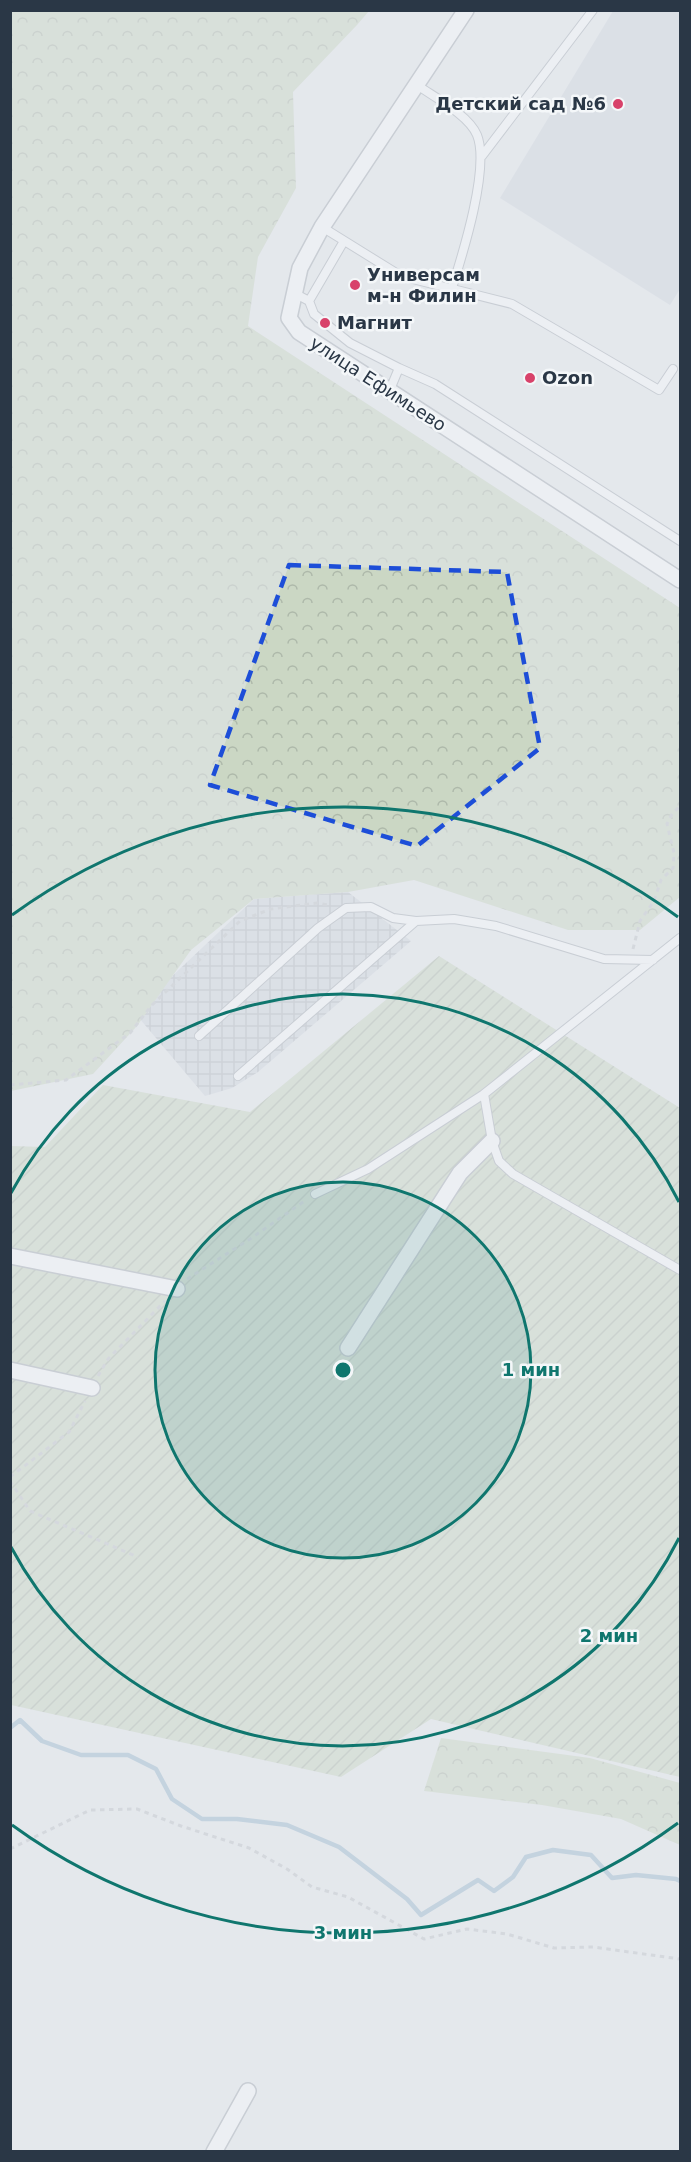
<svg xmlns="http://www.w3.org/2000/svg" width="691" height="2162" font-family="'DejaVu Sans',sans-serif">
<defs>
<pattern id="industrial-grid" width="8" height="8" patternUnits="userSpaceOnUse" patternTransform="scale(1.5)"><rect width="8" height="8" fill="#d1d7de"/><path d="M0 4h8M4 0v8" fill="none" stroke="#b4b9c0"/></pattern>
<pattern id="forest-crowns" width="20" height="18" patternUnits="userSpaceOnUse" patternTransform="scale(1.5)"><rect width="20" height="18" fill="#cbd7c4"/><path d="M2 6a3 3 0 1 1 6 0M12 15a3 3 0 1 1 6 0" fill="none" stroke="#aeb9aa"/></pattern>
<pattern id="garden-furrows" width="10" height="10" patternUnits="userSpaceOnUse" patternTransform="scale(1.5)"><rect width="10" height="10" fill="#cbd7c4"/><path d="M-1 1l2-2M0 10L10 0M9 11l2-2" fill="none" stroke="#aeb9aa"/></pattern>
</defs>
<rect width="100%" height="100%" fill="#e4e8ec"/>
<path fill="#d1d7de" d="M 613,11 L 680,11 L 680,289 L 670,305 L 500,198 Z"/>
<path fill="url(#industrial-grid)" d="M 348,892 L 411,941 L 258,1072 L 232,1088 L 205,1096 L 134,1012 L 254,899 Z"/>
<path fill="url(#forest-crowns)" d="M 10,11 L 369,11 L 357,25 L 293,92 L 296,188 L 258,257 L 248,326 L 680,608 L 680,897 L 640,930 L 568,930 L 414,880 L 348,892 L 254,899 L 191,950 L 137,1026 L 93,1074 L 11,1091 Z
M 441,1738 L 590,1758 L 680,1783 L 680,1845 L 621,1819 L 542,1805 L 424,1791 Z"/>
<path fill="url(#garden-furrows)" d="M 439,956 L 680,1108 L 680,1777 L 431,1719 L 341,1777 L 11,1705 L 11,1146 L 45,1147 L 103,1085 L 250,1112 Z"/>
<g fill="none" stroke-linecap="round" stroke-linejoin="round">
<path stroke="#9dbace" stroke-width="4.5" d="M 10,1728 L 20,1720 L 42,1741 L 81,1755 L 128,1755 L 156,1769 L 172,1799 L 202,1819 L 237,1819 L 287,1825 L 339,1847 L 407,1899 L 421,1915 L 478,1880 L 494,1891 L 513,1877 L 526,1857 L 553,1850 L 591,1855 L 612,1878 L 636,1875 L 676,1879 L 680,1881"/>
<g stroke="#a8afb7" stroke-width="10">
<path id="lane" d="M 417,85 C 434,97 469,115 477,135 C 490,167 463,253 452,288
M 482,156 L 593,10
M 322,227 L 401,276 L 512,304 L 659,390 L 673,369
M 294,293 L 309,301 L 314,314 L 350,343 L 399,368 L 389,392
M 309,301 L 344,241
M 399,368 L 435,384 L 680,541
M 199,1036 L 318,928 L 346,908 L 371,907 L 393,918 L 416,921
M 238,1076 L 416,921 L 454,919 L 496,926 L 604,959 L 653,960
M 484,1094 L 492,1141 L 499,1161 L 513,1174 L 680,1270
M 315,1194 L 368,1169 L 484,1094 L 680,938"/>
</g>
<g stroke="#a8afb7" stroke-width="18">
<path id="street" d="M 466,10 L 322,227 L 300,268 L 289,318 L 299,332 L 680,580
M 10,1256 L 177,1289
M 348,1348 L 460,1173 L 492,1141
M 10,1370 L 92,1388
M 214,2152 L 248,2091"/>
</g>
<path stroke="#c2c6cb" stroke-width="3" stroke-dasharray="4.5 4.5" stroke-linecap="butt" d="M 633,949 L 640,921 L 654,901 L 661,880 L 673,868 L 674,853 L 667,824 L 672,814 L 680,806
M 10,1085 L 66,1080 L 130,1033 L 152,1005 L 240,921 L 271,909 L 317,903 L 329,905
M 187,1279 L 250,1239 L 306,1200
M 98,1376 L 108,1359 L 165,1301
M 10,1477 L 69,1432 L 85,1401
M 10,1481 L 30,1511 L 138,1557
M 10,1849 L 90,1810 L 137,1809 L 181,1826 L 249,1848 L 287,1869 L 312,1887 L 348,1897 L 424,1939 L 467,1929 L 507,1934 L 554,1948 L 593,1947 L 680,1959"/>
<use href="#lane" stroke="#f7f8fa" stroke-width="8"/>
<use href="#street" stroke="#f7f8fa" stroke-width="15"/>
</g>
<path d="M0 0H691V2162H0ZM 289,565 L 507,572 L 540,748 L 417,846 L 210,785 Z" fill="#e4e8ec" fill-opacity=".55" fill-rule="evenodd"/>
<path fill="none" stroke="#1d4ed8" stroke-width="4.5" stroke-dasharray="12 8" stroke-linejoin="round" d="M 289,565 L 507,572 L 540,748 L 417,846 L 210,785 Z"/>
<circle cx="343" cy="1370" r="188" fill="#0f766e" fill-opacity=".12"/>
<g fill="none" stroke="#0f766e" stroke-width="3">
<circle cx="343" cy="1370" r="188"/>
<path d="M679 1538A376 376 0 0 1 11 1547M11 1193A376 376 0 0 1 679 1202"/>
<path d="M678 1823A563 563 0 0 1 12 1825M12 915A563 563 0 0 1 678 917"/>
</g>
<g fill="#d8426a" stroke="#f4f7f9" stroke-width="2">
<circle cx="618" cy="104" r="6"/>
<circle cx="355" cy="285" r="6"/>
<circle cx="325" cy="323" r="6"/>
<circle cx="530" cy="378" r="6"/>
</g>
<g text-anchor="middle" stroke-width="5" stroke-linejoin="round" paint-order="stroke">
<g font-size="18" font-weight="bold" fill="#2a3746" stroke="#f4f7f9" text-anchor="start">
<text x="606" y="110" text-anchor="end">Детский сад №6</text>
<text x="367" y="281">Универсам<tspan x="367" dy="21">м-н Филин</tspan></text>
<text x="337" y="329">Магнит</text>
<text x="542" y="384">Ozon</text>
</g>
<g font-size="18" fill="#2a3746" stroke="#f4f7f9">
<text transform="translate(378 384) rotate(33)" y="6">улица Ефимьево</text>
</g>
</g>
<circle cx="343" cy="1370" r="9" fill="#0f766e" stroke="#f4f7f9" stroke-width="3"/>
<g font-size="18" text-anchor="middle" font-weight="bold" fill="#0f766e" stroke="#f4f7f9" stroke-width="5" stroke-linejoin="round" paint-order="stroke">
<text x="531" y="1376">1 мин</text>
<text x="609" y="1642">2 мин</text>
<text x="343" y="1939">3 мин</text>
</g>
<rect width="691" height="2162" fill="none" stroke="#2a3746" stroke-width="24"/>
</svg>
